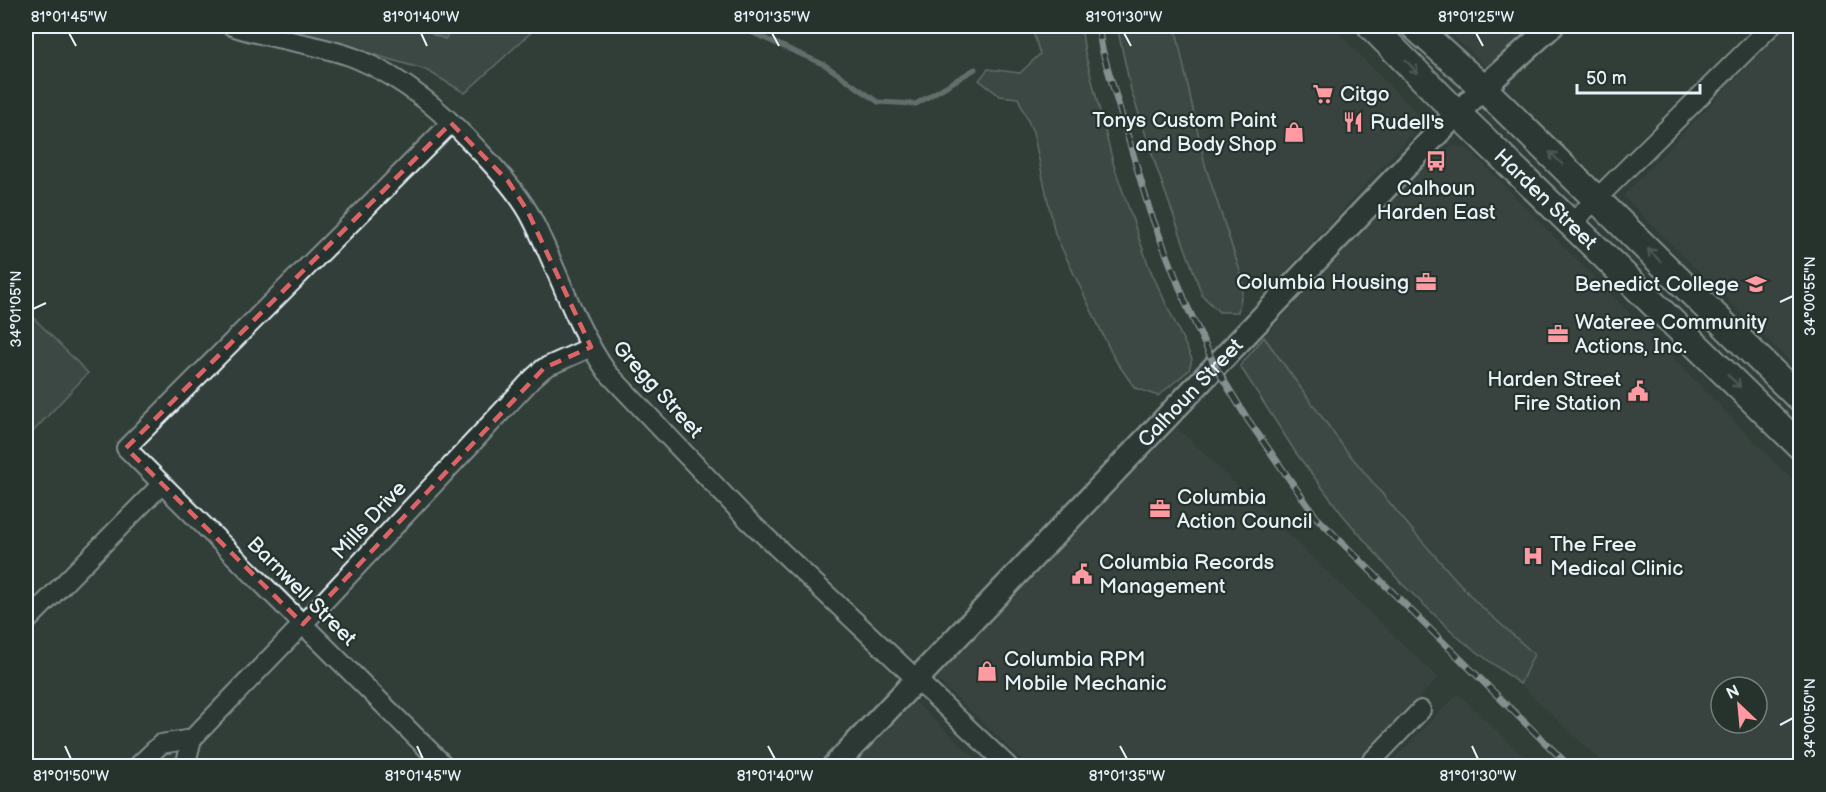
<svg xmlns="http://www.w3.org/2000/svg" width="1826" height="792" font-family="'Balsamiq Sans',sans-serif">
<rect width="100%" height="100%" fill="#323e39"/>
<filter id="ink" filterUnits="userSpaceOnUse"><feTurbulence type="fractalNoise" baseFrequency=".0167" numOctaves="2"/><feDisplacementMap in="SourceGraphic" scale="12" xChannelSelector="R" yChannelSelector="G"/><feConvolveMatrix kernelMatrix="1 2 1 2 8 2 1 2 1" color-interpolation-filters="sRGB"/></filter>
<g filter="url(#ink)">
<path fill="#3f4b46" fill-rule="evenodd" d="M 1175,26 L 1331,26 L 1424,121 L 1282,275 L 1243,288 L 1242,277 L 1205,165 Z
M 1443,26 L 1567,26 L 1508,86 Z
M 1786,26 L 1800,26 L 1800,371 L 1623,196 Z
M 1455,146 L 1468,149 L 1800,488 L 1800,766 L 1606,766 L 1520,684 L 1534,654 L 1475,601 L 1414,532 L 1345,449 L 1264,337 L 1439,151 ZM 1721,687 L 1757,687 L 1757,723 L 1721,723 Z
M 1177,428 L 1438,678 L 1353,766 L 1029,766 L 936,678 Z
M 1458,694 L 1533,766 L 1387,766 Z
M 914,701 L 983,766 L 851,766 Z"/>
<path fill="#495651" stroke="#98a4a4" stroke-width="1.5" d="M 277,26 L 538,26 L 465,93 L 426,70 Z
M 1031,26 L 1081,26 L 1085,53 L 1114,166 L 1149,267 L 1192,359 L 1189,370 L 1158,396 L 1135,388 L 1114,358 L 1055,234 L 1033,132 L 1018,98 L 1000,96 L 979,80 L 988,69 L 1020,73 L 1040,54 Z
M 1117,26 L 1175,26 L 1205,165 L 1242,277 L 1243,288 L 1238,312 L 1219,312 L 1202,295 L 1158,172 L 1131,90 Z
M 26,310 L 88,373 L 26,439 Z
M 1264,337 L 1345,449 L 1414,532 L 1475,601 L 1534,654 L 1520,684 L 1460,639 L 1401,583 L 1342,514 L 1296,453 L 1240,366 Z"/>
<path fill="#6d7978" stroke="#9ea9ab" stroke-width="1.5" d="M 423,26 L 456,26 L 445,39 L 432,34 Z"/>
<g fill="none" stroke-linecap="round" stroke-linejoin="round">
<path stroke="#9ea9ab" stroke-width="5" d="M 737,26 L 825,65 L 878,102 L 916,104 L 975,69"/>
<g stroke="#e8f1f8" stroke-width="22">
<path id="minor" d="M 232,26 C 272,40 316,43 355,58 C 407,79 447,116 484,156 C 501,174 517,192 529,213 C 557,265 573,324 607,372 L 748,520 L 1008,766
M 1571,224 L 1771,26
M 26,622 L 162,484
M 138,766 L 161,744 L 192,739
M 185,766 L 192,739 L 303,624 L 533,378 L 544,368 L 591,347
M 445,766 L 126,448 L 451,123
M 1367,766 L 1421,710"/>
</g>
<g stroke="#e8f1f8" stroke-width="27">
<g id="tertiary">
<path id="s1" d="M 834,766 L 1435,136 L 1483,88 L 1552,26"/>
</g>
</g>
<g stroke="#e8f1f8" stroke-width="30">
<g id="secondary">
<path id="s2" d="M 1371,26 L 1457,113 L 1800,446"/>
<path d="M 1414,26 L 1483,88 L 1800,399"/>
</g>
</g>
<use href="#minor" stroke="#26332d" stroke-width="18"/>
<use href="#tertiary" stroke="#26332d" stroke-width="22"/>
<use href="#secondary" stroke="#26332d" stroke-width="26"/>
<g stroke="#e8f1f8" stroke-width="7">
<path id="rail" d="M 1098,26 L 1102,49 L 1150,212 L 1187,306 L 1215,366 L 1248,420 L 1316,517 L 1569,766"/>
</g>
<use href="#rail" stroke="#26332d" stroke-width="4.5" stroke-dasharray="14" stroke-linecap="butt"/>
</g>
<defs><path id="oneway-shaft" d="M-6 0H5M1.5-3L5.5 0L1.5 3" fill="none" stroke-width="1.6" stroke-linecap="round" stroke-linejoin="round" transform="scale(1.5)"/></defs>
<g stroke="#6a7674">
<use href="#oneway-shaft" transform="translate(1412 67) rotate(46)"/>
<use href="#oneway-shaft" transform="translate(1556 158) rotate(-136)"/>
<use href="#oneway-shaft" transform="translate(1654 255) rotate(-135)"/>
<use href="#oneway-shaft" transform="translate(1734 381) rotate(44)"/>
</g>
</g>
<path d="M0 0H1826V792H0ZM 451,123 L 508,181 L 527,210 L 591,347 L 544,368 L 303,624 L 126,448 Z" fill="#323e39" fill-opacity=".55" fill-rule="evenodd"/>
<path fill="none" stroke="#db6466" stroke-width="4.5" stroke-dasharray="12 8" stroke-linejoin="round" d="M 451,123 L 508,181 L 527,210 L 591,347 L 544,368 L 303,624 L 126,448 Z"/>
<path fill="none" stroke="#e8f1f8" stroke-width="2" d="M 69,33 L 76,46M 421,33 L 427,46M 772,33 L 779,46M 1124,33 L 1131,46M 1476,33 L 1483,46M 1780,302 L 1793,296M 33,309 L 46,303M 1780,725 L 1793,718M 65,746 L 71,759M 417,746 L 423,759M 768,746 L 775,759M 1120,746 L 1127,759M 1472,746 L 1478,759"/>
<defs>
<g id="supermarket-bare" transform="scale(1.62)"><path d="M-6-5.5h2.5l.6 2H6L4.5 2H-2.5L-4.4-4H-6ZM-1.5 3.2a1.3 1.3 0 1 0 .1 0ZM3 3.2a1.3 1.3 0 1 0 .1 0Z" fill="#ff9aa2" stroke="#26332d" stroke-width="2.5" paint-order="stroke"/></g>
<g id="restaurant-bare" transform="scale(1.62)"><path d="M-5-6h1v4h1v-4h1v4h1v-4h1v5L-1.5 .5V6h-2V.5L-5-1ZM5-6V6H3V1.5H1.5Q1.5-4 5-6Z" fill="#ff9aa2" stroke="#26332d" stroke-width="2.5" paint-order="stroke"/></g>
<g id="shop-bare" transform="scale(1.62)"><path d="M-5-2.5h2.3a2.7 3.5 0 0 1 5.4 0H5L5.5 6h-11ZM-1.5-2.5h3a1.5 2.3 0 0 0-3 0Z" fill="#ff9aa2" stroke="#26332d" stroke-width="2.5" paint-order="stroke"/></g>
<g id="bus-bare" transform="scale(1.62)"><path d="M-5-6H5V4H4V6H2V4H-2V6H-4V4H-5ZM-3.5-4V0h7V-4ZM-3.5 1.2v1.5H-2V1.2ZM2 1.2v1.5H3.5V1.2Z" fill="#ff9aa2" stroke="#26332d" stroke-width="2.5" paint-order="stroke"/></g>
<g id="office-bare" transform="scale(1.62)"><path d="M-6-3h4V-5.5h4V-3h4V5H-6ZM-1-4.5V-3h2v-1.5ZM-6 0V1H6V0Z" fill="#ff9aa2" stroke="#26332d" stroke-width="2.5" paint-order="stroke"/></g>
<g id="university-bare" transform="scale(1.62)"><path d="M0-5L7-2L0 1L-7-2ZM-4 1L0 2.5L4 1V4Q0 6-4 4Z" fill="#ff9aa2" stroke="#26332d" stroke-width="2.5" paint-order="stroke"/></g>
<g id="civic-bare" transform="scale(1.62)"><path d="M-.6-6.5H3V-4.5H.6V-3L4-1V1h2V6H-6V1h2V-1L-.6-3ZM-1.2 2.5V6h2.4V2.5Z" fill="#ff9aa2" stroke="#26332d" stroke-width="2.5" paint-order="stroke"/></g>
<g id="hospital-bare" transform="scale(1.62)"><path d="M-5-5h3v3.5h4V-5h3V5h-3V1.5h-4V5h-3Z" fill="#ff9aa2" stroke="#26332d" stroke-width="2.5" paint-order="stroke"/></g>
</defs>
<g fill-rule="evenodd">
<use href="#supermarket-bare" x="1323" y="94"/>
<use href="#restaurant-bare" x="1353" y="122"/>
<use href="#shop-bare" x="1294" y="132"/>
<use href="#bus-bare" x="1436" y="161"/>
<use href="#office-bare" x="1426" y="282"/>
<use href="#university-bare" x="1756" y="284"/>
<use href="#office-bare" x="1558" y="334"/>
<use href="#civic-bare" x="1638" y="391"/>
<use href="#office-bare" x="1160" y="509"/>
<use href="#hospital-bare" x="1533" y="556"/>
<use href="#civic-bare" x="1082" y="574"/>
<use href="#shop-bare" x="987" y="671"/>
</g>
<g text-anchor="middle" stroke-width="4.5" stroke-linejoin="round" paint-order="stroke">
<g font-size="21" fill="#e8f1f8" stroke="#26332d" text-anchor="start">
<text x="1340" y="101">Citgo</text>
<text x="1277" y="127" text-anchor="end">Tonys Custom Paint<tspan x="1277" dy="24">and Body Shop</tspan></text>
<text x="1370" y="129">Rudell's</text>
<text x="1436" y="195" text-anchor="middle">Calhoun<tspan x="1436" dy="24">Harden East</tspan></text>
<text x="1409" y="289" text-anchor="end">Columbia Housing</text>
<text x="1739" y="291" text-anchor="end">Benedict College</text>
<text x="1575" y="329">Wateree Community<tspan x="1575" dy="24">Actions, Inc.</tspan></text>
<text x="1621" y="386" text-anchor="end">Harden Street<tspan x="1621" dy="24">Fire Station</tspan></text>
<text x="1177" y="504">Columbia<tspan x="1177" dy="24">Action Council</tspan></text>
<text x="1550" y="551">The Free<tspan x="1550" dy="24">Medical Clinic</tspan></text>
<text x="1099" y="569">Columbia Records<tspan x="1099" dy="24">Management</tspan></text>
<text x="1004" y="666">Columbia RPM<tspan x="1004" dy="24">Mobile Mechanic</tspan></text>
</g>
<g font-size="21" fill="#e8f1f8" stroke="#26332d">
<text dy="7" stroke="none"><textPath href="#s2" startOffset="246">Harden Street</textPath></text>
<text transform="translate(658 389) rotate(48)" y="7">Gregg Street</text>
<text dy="7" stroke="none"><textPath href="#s1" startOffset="516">Calhoun Street</textPath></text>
<text transform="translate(369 520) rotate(-47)" y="7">Mills Drive</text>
<text transform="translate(302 591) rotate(45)" y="7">Barnwell Street</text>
</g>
</g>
<rect width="1826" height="792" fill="none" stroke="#26332d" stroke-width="66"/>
<g transform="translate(1739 705) rotate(334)"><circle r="28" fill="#26332d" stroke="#747f7e" stroke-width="1.5"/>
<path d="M0-4.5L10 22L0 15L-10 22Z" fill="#ff9aa2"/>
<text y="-9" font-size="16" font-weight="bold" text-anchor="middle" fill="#e8f1f8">N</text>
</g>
<path d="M1577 84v9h123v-9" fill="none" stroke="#e8f1f8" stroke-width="3"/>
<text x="1586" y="84" font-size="18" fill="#e8f1f8" stroke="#26332d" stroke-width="4.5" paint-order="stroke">50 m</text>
<rect x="33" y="33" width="1760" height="726" fill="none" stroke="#e8f1f8" stroke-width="2"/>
<g font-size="15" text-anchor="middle" fill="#e8f1f8">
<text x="69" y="22">81°01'45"W</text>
<text x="421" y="22">81°01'40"W</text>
<text x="772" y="22">81°01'35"W</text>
<text x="1124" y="22">81°01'30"W</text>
<text x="1476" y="22">81°01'25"W</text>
<text transform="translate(1810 296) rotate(-90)" y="5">34°00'55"N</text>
<text transform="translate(16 309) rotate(-90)" y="5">34°01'05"N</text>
<text transform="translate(1810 718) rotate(-90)" y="5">34°00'50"N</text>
<text x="71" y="781">81°01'50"W</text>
<text x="423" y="781">81°01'45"W</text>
<text x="775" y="781">81°01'40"W</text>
<text x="1127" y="781">81°01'35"W</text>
<text x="1478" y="781">81°01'30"W</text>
</g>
</svg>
